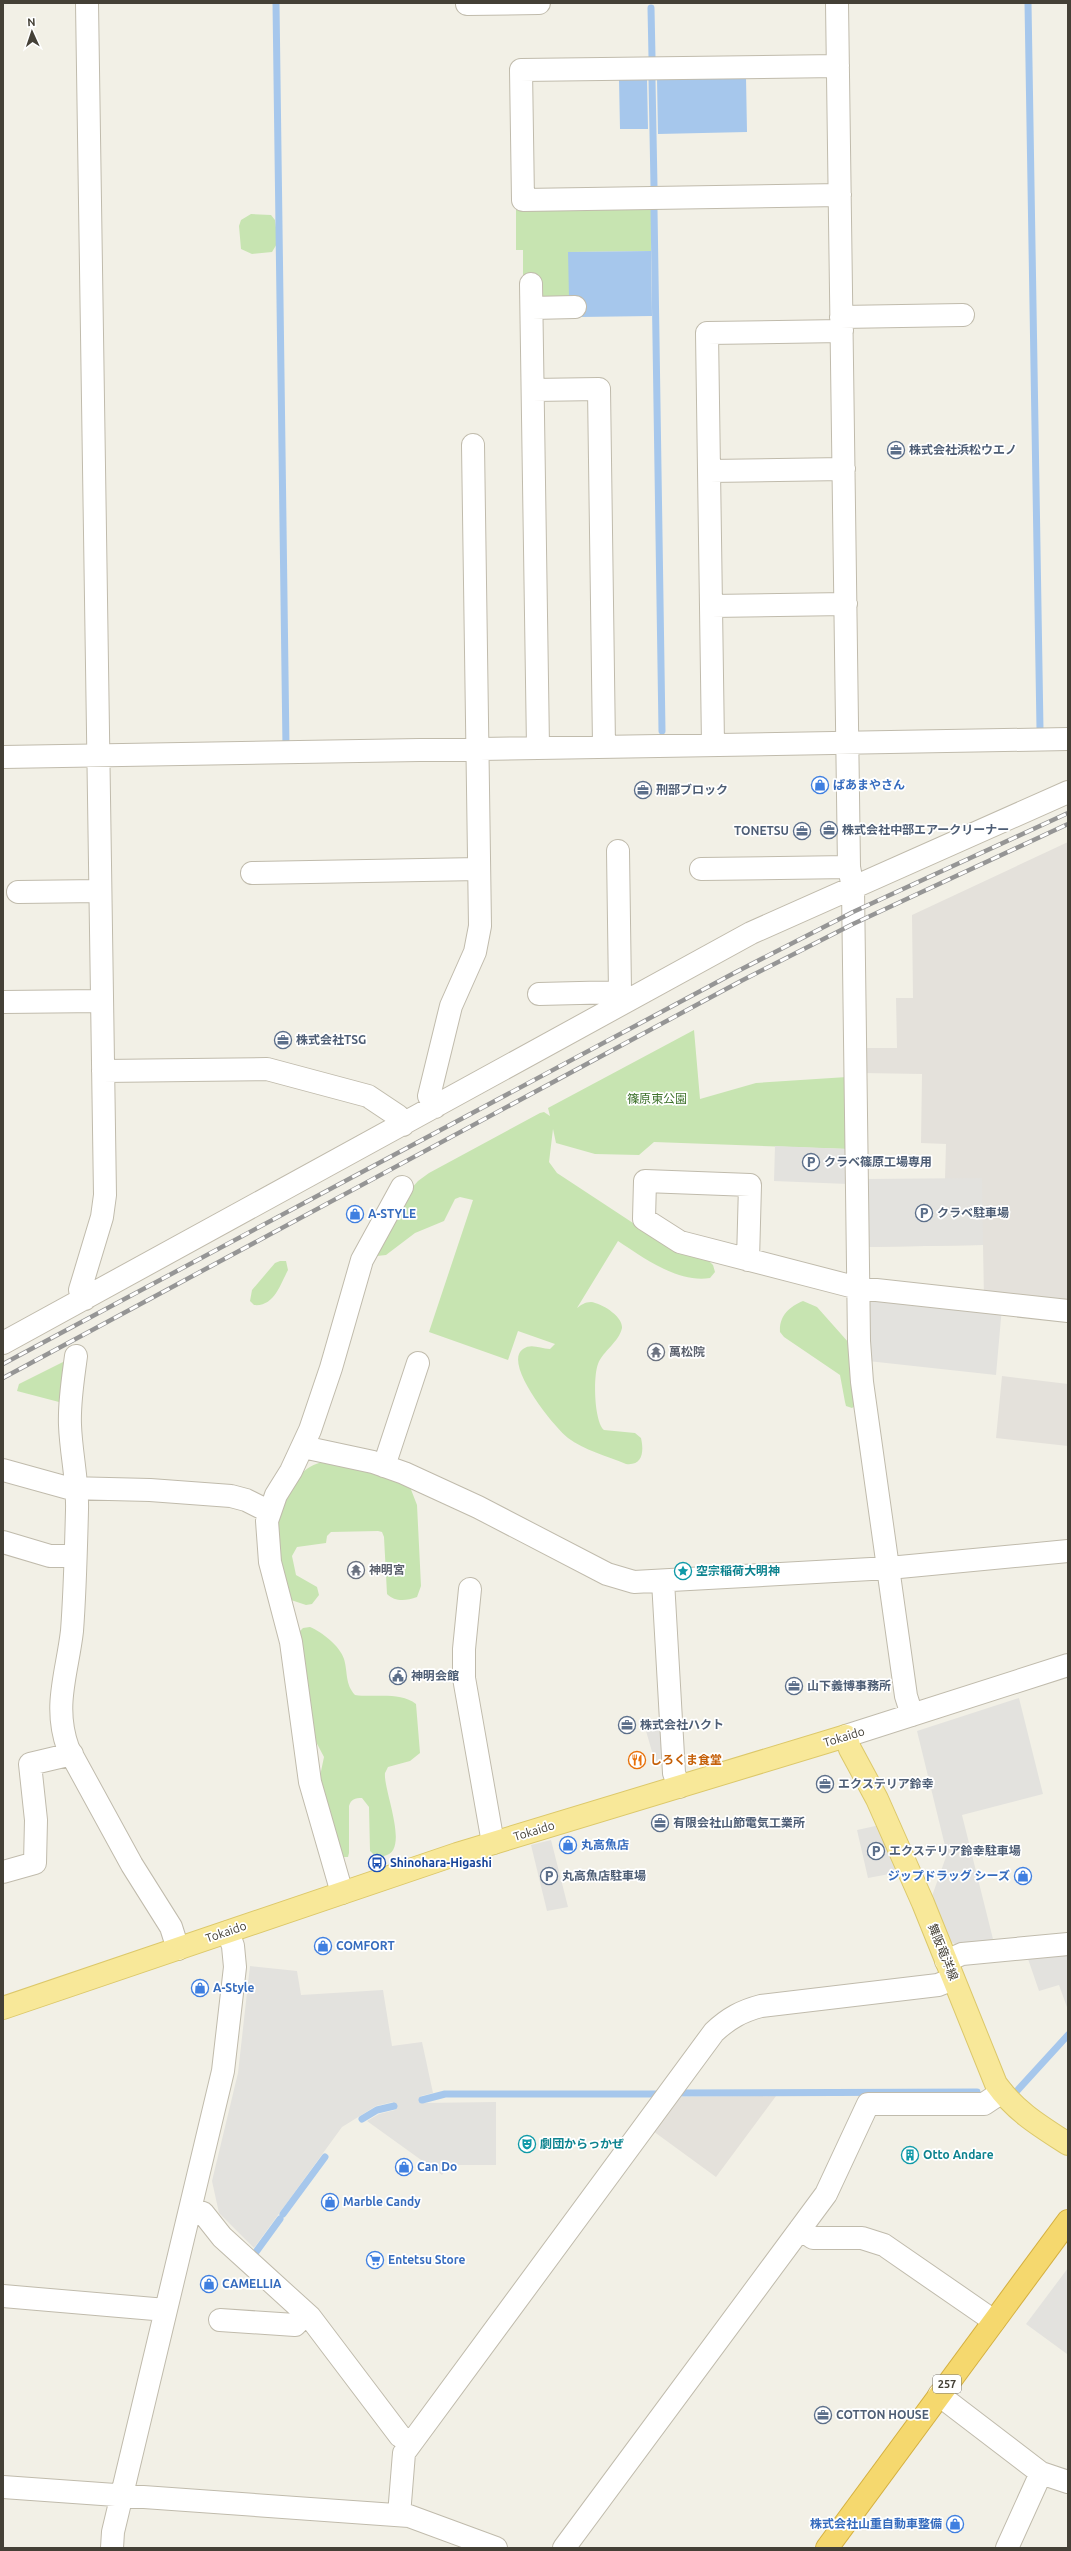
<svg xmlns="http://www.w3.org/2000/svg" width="1071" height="2551" font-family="Ubuntu,'Noto Sans JP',sans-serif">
<rect width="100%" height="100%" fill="#f2f0e6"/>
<path fill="#e4e1db" d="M 1068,842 L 1068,1308 L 984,1299 L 983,1245 L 866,1247 L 865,1179 L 945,1179 L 946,1144 L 921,1143 L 922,1074 L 863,1073 L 863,1048 L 897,1048 L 896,998 L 913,998 L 912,915 Z
M 1002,1376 L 1068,1384 L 1068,1446 L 996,1438 Z
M 776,2096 L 716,2177 L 653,2131 L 679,2097 Z"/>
<path fill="#c7e4b1" d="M 651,208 L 651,251 L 569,252 L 569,297 L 540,298 L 523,284 L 523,250 L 516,250 L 516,210 Z
M 251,214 L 271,215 L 275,220 L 278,242 L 272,252 L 252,254 L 241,249 L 239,226 L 241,220 Z
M 694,1030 L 700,1099 L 756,1083 L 847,1077 L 848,1149 L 654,1142 L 639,1155 L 595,1154 L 556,1143 L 553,1129 L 549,1162 L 557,1173 L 668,1246 L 708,1260 L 713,1265 L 715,1272 L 710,1278 C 677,1283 644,1258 618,1241 L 577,1308 C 581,1305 585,1302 591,1302 C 601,1303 623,1316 622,1328 C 619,1342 603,1351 598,1364 C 593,1377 594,1421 604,1430 L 635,1433 L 641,1438 C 644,1451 643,1466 626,1464 C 607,1456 584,1450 568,1438 C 554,1427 502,1363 523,1349 C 532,1343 540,1349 550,1349 L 555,1344 L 518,1331 L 508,1360 L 429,1332 L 473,1200 L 460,1197 L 455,1199 L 444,1221 L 415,1233 L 386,1255 L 377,1256 L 376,1252 L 410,1190 L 418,1181 L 429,1173 L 540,1113 L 544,1112 L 550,1116 L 548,1108 Z
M 280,1261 L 286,1261 L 288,1270 C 280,1285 274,1307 254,1305 L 250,1301 L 252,1290 L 275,1263 Z
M 803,1301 L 817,1307 L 849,1343 L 856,1405 L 852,1408 L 846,1406 L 845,1402 L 840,1375 L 784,1337 L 780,1332 C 779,1316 789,1307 803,1301 Z
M 65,1361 L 63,1400 L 59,1402 L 17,1391 L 19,1384 Z
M 322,1462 L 355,1466 L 410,1487 L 417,1505 L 421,1586 L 417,1597 C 406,1601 395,1602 387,1594 L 384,1537 L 382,1532 L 378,1531 L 331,1532 L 327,1536 L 326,1543 L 297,1547 L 292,1556 L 296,1575 L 317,1587 L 319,1595 L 312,1604 L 306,1605 L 291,1600 C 281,1580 270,1533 279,1510 C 281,1503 287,1495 291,1489 C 300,1474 305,1467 322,1462 Z
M 310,1627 C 322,1632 340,1646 344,1659 C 348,1673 345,1684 355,1695 C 374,1698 400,1691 416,1704 L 420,1753 L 410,1761 L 388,1767 L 385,1773 C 383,1790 411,1852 384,1856 C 378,1857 375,1856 370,1851 L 369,1807 L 362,1798 C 355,1798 351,1799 349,1806 L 349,1853 L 348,1857 L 341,1857 L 320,1776 L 324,1757 L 314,1738 L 299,1632 L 303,1628 Z"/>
<path fill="#e3e2de" d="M 775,1146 L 848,1149 L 848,1184 L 774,1181 Z
M 982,1178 L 983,1245 L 866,1247 L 865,1179 Z
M 867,1297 L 1002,1307 L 996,1375 L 868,1361 Z
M 1019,1698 L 1043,1794 L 962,1815 L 994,1943 L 959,1946 L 951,1942 L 932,1896 L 947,1854 L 917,1731 Z
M 665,1718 L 667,1759 L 655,1762 L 644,1724 Z
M 880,1825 L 900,1872 L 868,1878 L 857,1830 Z
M 551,1840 L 568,1907 L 547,1911 L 531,1845 Z
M 1068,1952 L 1068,2010 L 1059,1985 L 1039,1991 L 1027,1956 Z
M 250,1966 L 297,1971 L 301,1995 L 383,1990 L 392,2046 L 422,2042 L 433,2093 L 421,2096 L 423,2103 L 496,2102 L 496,2165 L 449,2165 L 442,2175 L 367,2121 L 379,2114 L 395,2110 L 393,2102 L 376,2106 L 342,2127 L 254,2248 L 219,2213 L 212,2181 L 238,2073 Z
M 1068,2268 L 1068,2353 L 1067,2354 L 1026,2324 Z"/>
<path fill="#a6c7ec" d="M 746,77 L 747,132 L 658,134 L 657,78 Z
M 647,78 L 648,129 L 620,129 L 619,79 Z
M 651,251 L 652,316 L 580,317 L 580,297 L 569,297 L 568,252 Z"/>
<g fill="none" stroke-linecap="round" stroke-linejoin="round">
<path stroke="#a6c7ec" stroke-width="7" d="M 276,3 L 286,747
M 1028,3 L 1040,729
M 651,8 L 652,57
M 652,80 L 654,186
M 654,209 L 662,731
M 1016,2092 L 1068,2035
M 681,2093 L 977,2092
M 422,2100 L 445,2094 L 657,2094
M 362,2119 L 377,2110 L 394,2106
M 283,2214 L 325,2157
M 256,2252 L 280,2219"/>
<g stroke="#c0bbac" stroke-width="24">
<path id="minor" d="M 837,3 L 849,867 L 853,888 L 859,1341 L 862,1382 L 906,1696 L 912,1715
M 467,4 L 539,3
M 838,66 L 521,70 L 523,200 L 840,195
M 531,284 L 538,747
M 532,308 L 575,307
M 841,317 L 963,315
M 533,390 L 599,389 L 604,745
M 709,471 L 844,469
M 711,606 L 846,604
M 713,744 L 707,333 L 842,331
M 3,757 L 1068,739
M 618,851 L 620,992 L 625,1002
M 701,869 L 849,867
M 252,873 L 479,869
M 18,892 L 100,891
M 539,994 L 620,992
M 3,1002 L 102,1001
M 103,1071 L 267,1069 L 368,1096 L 398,1116 L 403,1125
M 435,1107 L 429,1096 L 451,1006 L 475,952 L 480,926 L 473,445
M 748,1260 L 750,1185 L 645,1181 L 644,1219 L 680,1242 L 858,1288 L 1068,1311
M 85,1299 L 80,1290 L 102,1217 L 105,1195 L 87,3
M 3,1343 L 751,933 L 1068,792
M 76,1356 C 73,1379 69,1402 70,1425 C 71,1454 78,1481 77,1510 C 76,1550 75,1591 72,1631 C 67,1674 53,1706 68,1748 L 132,1865 L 171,1927 L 178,1949
M 303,1447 L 373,1462 L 404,1473 L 478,1507 L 607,1574 L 634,1582 L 889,1568 L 1068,1551
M 384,1466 L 418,1363
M 3,1470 L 68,1488 L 150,1490 L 231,1496 L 246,1500 L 270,1512
M 3,1542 L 50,1556 L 75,1556
M 663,1581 L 674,1773 L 679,1787
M 470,1589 L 464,1649 L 464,1678 L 493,1843
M 846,1736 L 1068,1665
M 3,1872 L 35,1863 L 36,1820 L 30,1764 L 72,1754
M 342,1893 L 310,1782 L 291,1642 L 270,1562 L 267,1521 L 276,1495 L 291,1471 L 310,1430 L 331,1368 L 362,1260 L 402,1187
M 946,1961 L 962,1954 L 1068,1944
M 190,2210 L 203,2213 L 222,2237 L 310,2317 L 400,2436 L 411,2443
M 800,2229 L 813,2238 L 862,2238 L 884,2245 L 994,2321
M 3,2296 L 166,2310
M 220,2320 L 295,2325 L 306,2314
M 939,2395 L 1041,2473 L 1068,2482
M 3,2487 L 409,2516 L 496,2548
M 399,2515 L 404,2453 L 714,2032 C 729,2018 742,2011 761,2006 L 938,1985 L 953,1979
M 112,2548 L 113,2532 L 223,2071 L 235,1967 L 233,1946 L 228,1932
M 564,2548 L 826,2194 L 868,2104 L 984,2104 L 1002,2092
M 1007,2548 L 1041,2473"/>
</g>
<g stroke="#dcc86a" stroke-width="24">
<path id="major" d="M 3,2008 L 457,1854 L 846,1736 L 850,1749 L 877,1799 L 923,1903 L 996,2084 C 1015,2111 1040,2126 1068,2144"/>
</g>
<g stroke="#d4af3f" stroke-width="24">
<path id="highway" d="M 827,2548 L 1068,2221"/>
</g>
<use href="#minor" stroke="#fff" stroke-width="22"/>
<use href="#major" stroke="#f8e899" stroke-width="22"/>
<use href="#highway" stroke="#f5d86e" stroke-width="22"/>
<g stroke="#959595" stroke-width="4.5">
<path id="rail" d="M 3,1364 L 736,972 L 853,912 L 1068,813
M 3,1378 L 741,981 L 853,924 L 1068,824"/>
</g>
<use href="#rail" stroke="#fff" stroke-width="3" stroke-dasharray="9" stroke-linecap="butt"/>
</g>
<defs>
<g id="office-ring" transform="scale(0.9)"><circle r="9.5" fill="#fff" stroke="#5c6f8a" stroke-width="1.5"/><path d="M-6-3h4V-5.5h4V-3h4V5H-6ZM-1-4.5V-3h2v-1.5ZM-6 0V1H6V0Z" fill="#5c6f8a"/></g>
<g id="shop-ring" transform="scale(0.9)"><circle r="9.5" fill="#fff" stroke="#3f7fe0" stroke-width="1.5"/><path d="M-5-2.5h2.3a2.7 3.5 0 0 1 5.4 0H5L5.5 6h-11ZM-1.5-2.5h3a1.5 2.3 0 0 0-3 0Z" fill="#3f7fe0"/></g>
<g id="parking-ring" transform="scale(0.9)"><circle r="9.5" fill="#fff" stroke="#5c6f8a" stroke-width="1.5"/><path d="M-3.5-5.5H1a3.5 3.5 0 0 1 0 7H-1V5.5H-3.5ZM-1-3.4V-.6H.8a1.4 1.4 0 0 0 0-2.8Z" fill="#5c6f8a"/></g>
<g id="temple-ring" transform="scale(0.9)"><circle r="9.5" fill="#fff" stroke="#6b7280" stroke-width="1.5"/><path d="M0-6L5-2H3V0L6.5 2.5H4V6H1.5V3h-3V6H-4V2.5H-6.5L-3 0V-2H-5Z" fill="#6b7280"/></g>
<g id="sight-ring" transform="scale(0.9)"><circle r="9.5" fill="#fff" stroke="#0f9aa8" stroke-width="1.5"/><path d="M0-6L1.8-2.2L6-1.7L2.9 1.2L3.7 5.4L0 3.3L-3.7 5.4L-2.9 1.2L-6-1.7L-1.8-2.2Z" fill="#0f9aa8"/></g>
<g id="civic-ring" transform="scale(0.9)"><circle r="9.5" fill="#fff" stroke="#5c6f8a" stroke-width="1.5"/><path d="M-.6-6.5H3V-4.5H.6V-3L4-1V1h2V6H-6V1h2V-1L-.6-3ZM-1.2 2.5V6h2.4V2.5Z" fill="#5c6f8a"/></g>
<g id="restaurant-ring" transform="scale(0.9)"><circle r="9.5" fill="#fff" stroke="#e8710a" stroke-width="1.5"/><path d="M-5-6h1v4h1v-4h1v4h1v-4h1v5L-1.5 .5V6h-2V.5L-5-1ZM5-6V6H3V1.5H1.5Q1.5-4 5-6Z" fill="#e8710a"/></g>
<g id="bus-ring" transform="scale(0.9)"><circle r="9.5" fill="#fff" stroke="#1a4fb4" stroke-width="1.5"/><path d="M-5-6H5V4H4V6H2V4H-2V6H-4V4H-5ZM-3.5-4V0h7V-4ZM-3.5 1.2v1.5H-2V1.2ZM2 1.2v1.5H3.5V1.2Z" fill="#1a4fb4"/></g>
<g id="theatre-ring" transform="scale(0.9)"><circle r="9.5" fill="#fff" stroke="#0f9aa8" stroke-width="1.5"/><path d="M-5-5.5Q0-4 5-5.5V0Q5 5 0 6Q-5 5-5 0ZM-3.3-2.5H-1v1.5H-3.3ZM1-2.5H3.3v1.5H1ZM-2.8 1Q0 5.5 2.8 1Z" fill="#0f9aa8"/></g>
<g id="building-ring" transform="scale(0.9)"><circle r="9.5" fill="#fff" stroke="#0f9aa8" stroke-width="1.5"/><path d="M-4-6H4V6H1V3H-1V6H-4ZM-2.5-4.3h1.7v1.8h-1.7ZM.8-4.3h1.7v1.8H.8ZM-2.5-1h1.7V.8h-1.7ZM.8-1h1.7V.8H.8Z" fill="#0f9aa8"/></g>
<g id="supermarket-ring" transform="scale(0.9)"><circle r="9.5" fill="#fff" stroke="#3f7fe0" stroke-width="1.5"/><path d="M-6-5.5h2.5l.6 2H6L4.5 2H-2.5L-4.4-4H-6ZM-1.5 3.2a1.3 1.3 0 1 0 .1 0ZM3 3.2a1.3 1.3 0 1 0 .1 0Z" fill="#3f7fe0"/></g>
</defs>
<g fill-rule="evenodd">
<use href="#office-ring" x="896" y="450"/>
<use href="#shop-ring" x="820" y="785"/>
<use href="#office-ring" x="643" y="790"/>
<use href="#office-ring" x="829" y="830"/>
<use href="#office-ring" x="802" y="831"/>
<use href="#office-ring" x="283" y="1040"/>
<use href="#parking-ring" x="811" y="1162"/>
<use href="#parking-ring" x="924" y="1213"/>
<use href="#shop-ring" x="355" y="1214"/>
<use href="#temple-ring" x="656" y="1352"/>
<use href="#temple-ring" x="356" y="1570"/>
<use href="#sight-ring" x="683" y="1571"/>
<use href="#civic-ring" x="398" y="1676"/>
<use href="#office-ring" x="794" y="1686"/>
<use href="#office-ring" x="627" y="1725"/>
<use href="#restaurant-ring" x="637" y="1760"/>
<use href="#office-ring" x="825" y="1784"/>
<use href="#office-ring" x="660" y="1823"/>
<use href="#shop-ring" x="568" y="1845"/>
<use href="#parking-ring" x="876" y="1851"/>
<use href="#bus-ring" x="377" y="1863"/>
<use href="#parking-ring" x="549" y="1876"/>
<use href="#shop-ring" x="1023" y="1876"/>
<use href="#shop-ring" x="323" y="1946"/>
<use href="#shop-ring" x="200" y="1988"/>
<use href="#theatre-ring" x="527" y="2144"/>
<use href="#building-ring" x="910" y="2155"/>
<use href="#shop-ring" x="404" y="2167"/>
<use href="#shop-ring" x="330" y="2202"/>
<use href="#supermarket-ring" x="375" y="2260"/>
<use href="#shop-ring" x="209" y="2284"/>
<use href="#office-ring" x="823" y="2415"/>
<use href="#shop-ring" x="955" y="2524"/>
</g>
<g text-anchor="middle" stroke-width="3.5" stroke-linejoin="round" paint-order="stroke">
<rect fill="#fff" stroke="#7c7972" stroke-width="1" x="933" y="2375" width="28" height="18" rx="3"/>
<g font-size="11" font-weight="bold" fill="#444036">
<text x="947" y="2388">257</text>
</g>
<g font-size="12" font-weight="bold" fill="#4e5e75" stroke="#fff" text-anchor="start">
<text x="909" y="454">株式会社浜松ウエノ</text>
<text x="656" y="794">刑部ブロック</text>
<text x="842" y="834">株式会社中部エアークリーナー</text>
<text x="789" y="835" text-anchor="end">TONETSU</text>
<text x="296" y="1044">株式会社TSG</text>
<text x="824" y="1166">クラベ篠原工場専用</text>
<text x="937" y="1217">クラベ駐車場</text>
<text x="411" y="1680">神明会館</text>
<text x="807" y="1690">山下義博事務所</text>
<text x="640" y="1729">株式会社ハクト</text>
<text x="838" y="1788">エクステリア鈴幸</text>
<text x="673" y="1827">有限会社山節電気工業所</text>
<text x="889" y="1855">エクステリア鈴幸駐車場</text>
<text x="562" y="1880">丸高魚店駐車場</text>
<text x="836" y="2419">COTTON HOUSE</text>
</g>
<g font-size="12" font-weight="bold" fill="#366cbe" stroke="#fff" text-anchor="start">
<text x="833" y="789">ぱあまやさん</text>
<text x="368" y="1218">A-STYLE</text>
<text x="581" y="1849">丸高魚店</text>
<text x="1010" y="1880" text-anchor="end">ジップドラッグ シーズ</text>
<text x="336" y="1950">COMFORT</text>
<text x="213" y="1992">A-Style</text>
<text x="417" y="2171">Can Do</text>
<text x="343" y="2206">Marble Candy</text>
<text x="388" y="2264">Entetsu Store</text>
<text x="222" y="2288">CAMELLIA</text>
<text x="942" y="2528" text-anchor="end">株式会社山重自動車整備</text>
</g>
<g font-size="12" fill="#3f732d" stroke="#fff">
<text x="657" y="1103">篠原東公園</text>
</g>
<g font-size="12" font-weight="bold" fill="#5b616d" stroke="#fff" text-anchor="start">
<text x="669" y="1356">萬松院</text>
<text x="369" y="1574">神明宮</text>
</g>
<g font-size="12" font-weight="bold" fill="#0d838f" stroke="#fff" text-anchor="start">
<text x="696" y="1575">空宗稲荷大明神</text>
<text x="540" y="2148">劇団からっかぜ</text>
<text x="923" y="2159">Otto Andare</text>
</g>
<g font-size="12" fill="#444036" stroke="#fff">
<text transform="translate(844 1737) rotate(-17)" y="4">Tokaido</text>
<text transform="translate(534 1831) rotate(-17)" y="4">Tokaido</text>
<text transform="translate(226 1932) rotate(-19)" y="4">Tokaido</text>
<text transform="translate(943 1952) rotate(68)" y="4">舞阪竜洋線</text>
</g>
<g font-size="12" font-weight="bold" fill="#c56008" stroke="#fff" text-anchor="start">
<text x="650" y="1764">しろくま食堂</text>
</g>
<g font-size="12" font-weight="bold" fill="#164399" stroke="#fff" text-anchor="start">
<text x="390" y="1867">Shinohara-Higashi</text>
</g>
</g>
<rect width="1071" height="2551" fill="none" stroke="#444036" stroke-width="8"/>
<g transform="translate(32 32) rotate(357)" stroke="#ffffff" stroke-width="3" paint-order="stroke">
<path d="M0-3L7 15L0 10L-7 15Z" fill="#444036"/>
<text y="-6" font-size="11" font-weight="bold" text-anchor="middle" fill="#444036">N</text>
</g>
</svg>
